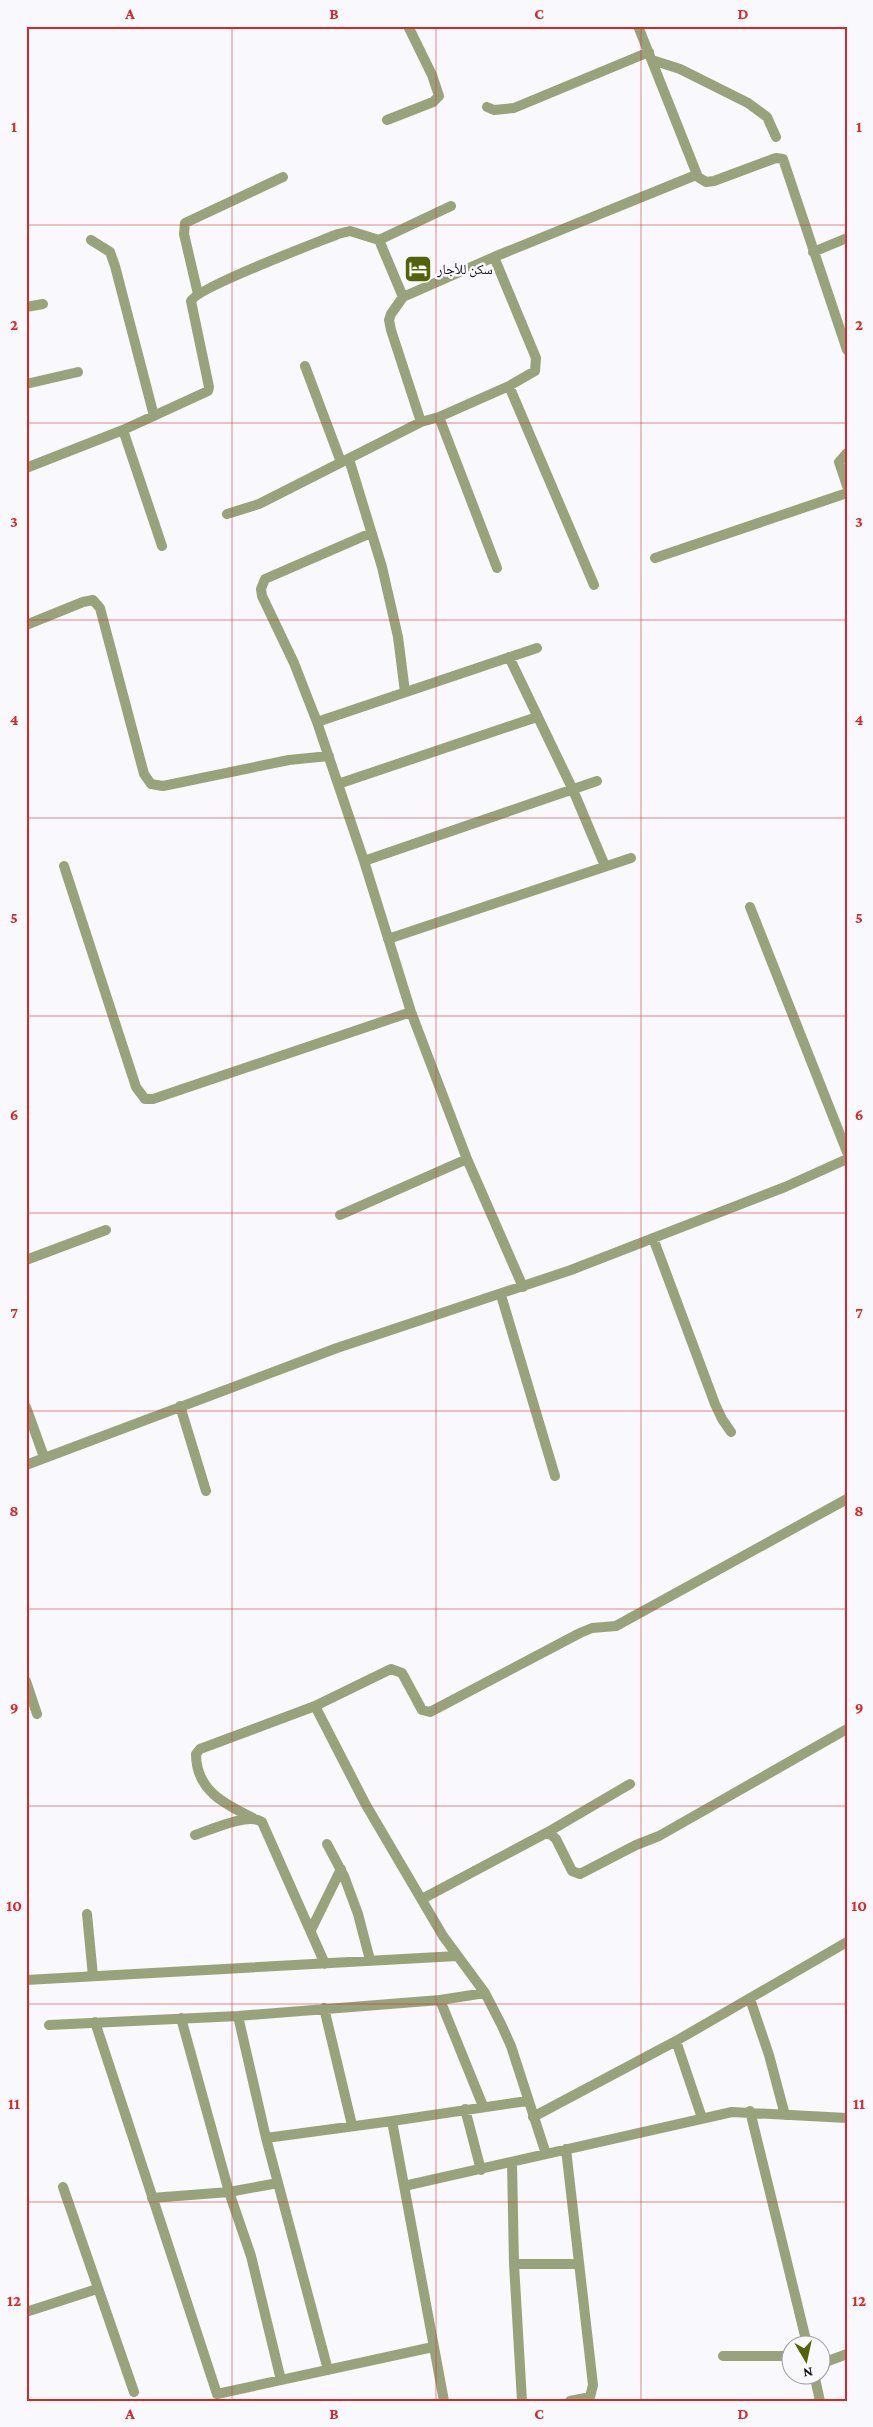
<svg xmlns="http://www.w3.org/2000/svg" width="873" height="2427" font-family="'Crimson Pro','Noto Naskh Arabic',serif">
<rect width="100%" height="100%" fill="#f8f8fd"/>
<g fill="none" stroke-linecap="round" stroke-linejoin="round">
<path stroke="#98a37b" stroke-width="10" d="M 638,26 L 698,177 L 706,182 L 714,181 L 776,158 L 783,159 L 847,350
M 652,60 L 680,69 L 748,103 L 767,117 L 776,137
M 487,107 L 494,110 L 514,108 L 649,52
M 387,120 L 433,102 L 439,96 L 432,75 L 408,26
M 91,240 L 110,252 L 115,266 L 154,416
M 379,240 L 451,206
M 813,252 L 847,238
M 198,294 L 184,234 L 185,223 L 283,177
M 26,307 L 43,304
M 305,366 L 341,462
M 26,384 L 78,372
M 509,386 L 594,585
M 439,417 L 497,568
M 421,422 L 391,330 L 389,320 L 391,314 L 403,297 L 494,257 L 696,175
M 123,430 L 162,546
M 847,453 L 839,462 L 847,486
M 349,459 L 382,567 L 398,637 L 405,692
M 26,468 L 123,430 L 208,391 L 209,387 L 191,301 C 198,287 316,243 338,234 L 350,231 L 379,240 L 403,297
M 227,514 L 259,504 L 421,422 L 439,417 L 509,386 L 535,371 L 536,358 L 494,257
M 371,533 L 265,579 L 261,589 L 262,596 L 294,663 L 317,722 L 364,861 L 411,1012 L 467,1159 L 523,1287
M 655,558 L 847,493
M 26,625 L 83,602 L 93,600 L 100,608 L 144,774 L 151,784 L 163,786 L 289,760 L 329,756
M 509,657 L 573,790 L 605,866
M 317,722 L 537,648
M 338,784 L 537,717
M 364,861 L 597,781
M 64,866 L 136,1087 L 145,1099 L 153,1099 L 411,1012
M 750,907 L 847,1152
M 388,939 L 631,858
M 340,1215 L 467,1159
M 653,1238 L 715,1404 L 722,1419 L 731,1432
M 26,1260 L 106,1230
M 501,1295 L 555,1476
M 180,1406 L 206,1491
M 26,1407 L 44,1457
M 26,1465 L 337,1348 L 571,1270 L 785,1187 L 847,1159
M 26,1681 L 37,1714
M 315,1706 L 366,1805 L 443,1936 L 485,1993 L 501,2024 L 511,2046 L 546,2154
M 253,1818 C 224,1804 196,1790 196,1754 L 200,1749 L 315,1706 L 391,1669 L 402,1673 L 422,1710 L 430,1712 L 580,1633 L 592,1628 L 616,1626 L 847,1499
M 548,1832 L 630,1784
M 195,1835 C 210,1830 249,1812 262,1822 L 325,1964
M 327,1844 L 344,1876 L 358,1914 L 370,1960
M 422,1899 L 548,1832 L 556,1839 L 572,1871 L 580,1874 L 636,1845 L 659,1836 L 847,1729
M 87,1914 L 93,1976
M 311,1930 L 341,1869
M 26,1980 L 457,1956
M 750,1999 L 769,2055 L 785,2115
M 440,2000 L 485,1993
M 324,2008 L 352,2125
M 238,2016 L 266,2138 L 328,2370
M 181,2018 L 229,2192 L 251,2256 L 281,2380
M 95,2022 L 217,2394 L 433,2347
M 49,2025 L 238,2016 L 440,2000 L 483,2106
M 676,2041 L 702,2118
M 465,2109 L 481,2170
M 750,2111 L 807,2344
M 533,2117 L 676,2041 L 847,1942
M 392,2121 L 527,2101
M 266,2138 L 392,2121 L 444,2401
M 566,2149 L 593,2385 L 590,2397 L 570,2401
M 512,2163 L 514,2264 L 522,2401
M 404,2186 L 732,2112 L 847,2118
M 63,2187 L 134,2392
M 152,2198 L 229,2192 L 278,2183
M 514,2264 L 579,2264
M 26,2312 L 97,2289
M 723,2356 L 790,2356
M 820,2364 L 847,2354
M 814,2374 L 820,2401"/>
</g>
<path fill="none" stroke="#d62828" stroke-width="1" stroke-opacity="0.55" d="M 232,26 L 232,2401M 436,26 L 436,2401M 641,26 L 641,2401M 26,225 L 847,225M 26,423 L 847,423M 26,620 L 847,620M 26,818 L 847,818M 26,1016 L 847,1016M 26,1213 L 847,1213M 26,1411 L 847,1411M 26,1609 L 847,1609M 26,1806 L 847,1806M 26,2004 L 847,2004M 26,2202 L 847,2202"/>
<defs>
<g id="hotel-square" transform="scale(1.4375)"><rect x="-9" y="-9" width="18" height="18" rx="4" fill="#53630a" stroke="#f8f8fd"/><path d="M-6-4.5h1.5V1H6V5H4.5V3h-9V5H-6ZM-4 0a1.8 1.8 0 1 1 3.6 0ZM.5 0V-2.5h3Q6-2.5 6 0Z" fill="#fff"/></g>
</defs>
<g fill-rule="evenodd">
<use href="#hotel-square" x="418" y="269"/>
</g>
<g text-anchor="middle" stroke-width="5" stroke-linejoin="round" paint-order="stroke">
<g font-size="14" fill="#141416" stroke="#f8f8fd" text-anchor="start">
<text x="437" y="274">سكن للأجار</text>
</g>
</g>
<rect width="873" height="2427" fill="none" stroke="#f8f8fd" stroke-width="55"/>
<g transform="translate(806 2360) rotate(171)"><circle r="24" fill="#f8f8fd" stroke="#9d9da1"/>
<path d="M0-4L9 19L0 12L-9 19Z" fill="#53630a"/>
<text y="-8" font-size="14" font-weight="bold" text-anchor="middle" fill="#141416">N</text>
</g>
<rect x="28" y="28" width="818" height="2372" fill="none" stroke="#d62828" stroke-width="2"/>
<g font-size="16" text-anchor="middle" font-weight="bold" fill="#d62828">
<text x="130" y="19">A</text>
<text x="334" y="19">B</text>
<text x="539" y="19">C</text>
<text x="743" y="19">D</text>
<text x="14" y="132">1</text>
<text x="859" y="132">1</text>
<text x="14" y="330">2</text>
<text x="859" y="330">2</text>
<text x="14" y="527">3</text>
<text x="859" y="527">3</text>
<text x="14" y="725">4</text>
<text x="859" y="725">4</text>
<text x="14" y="923">5</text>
<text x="859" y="923">5</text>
<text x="14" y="1120">6</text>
<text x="859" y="1120">6</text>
<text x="14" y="1318">7</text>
<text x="859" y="1318">7</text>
<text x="14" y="1516">8</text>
<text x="859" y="1516">8</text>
<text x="14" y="1713">9</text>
<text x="859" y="1713">9</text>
<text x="14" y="1911">10</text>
<text x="859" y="1911">10</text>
<text x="14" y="2109">11</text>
<text x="859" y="2109">11</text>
<text x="14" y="2306">12</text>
<text x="859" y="2306">12</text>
<text x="130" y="2419">A</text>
<text x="334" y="2419">B</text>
<text x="539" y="2419">C</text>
<text x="743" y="2419">D</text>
</g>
</svg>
